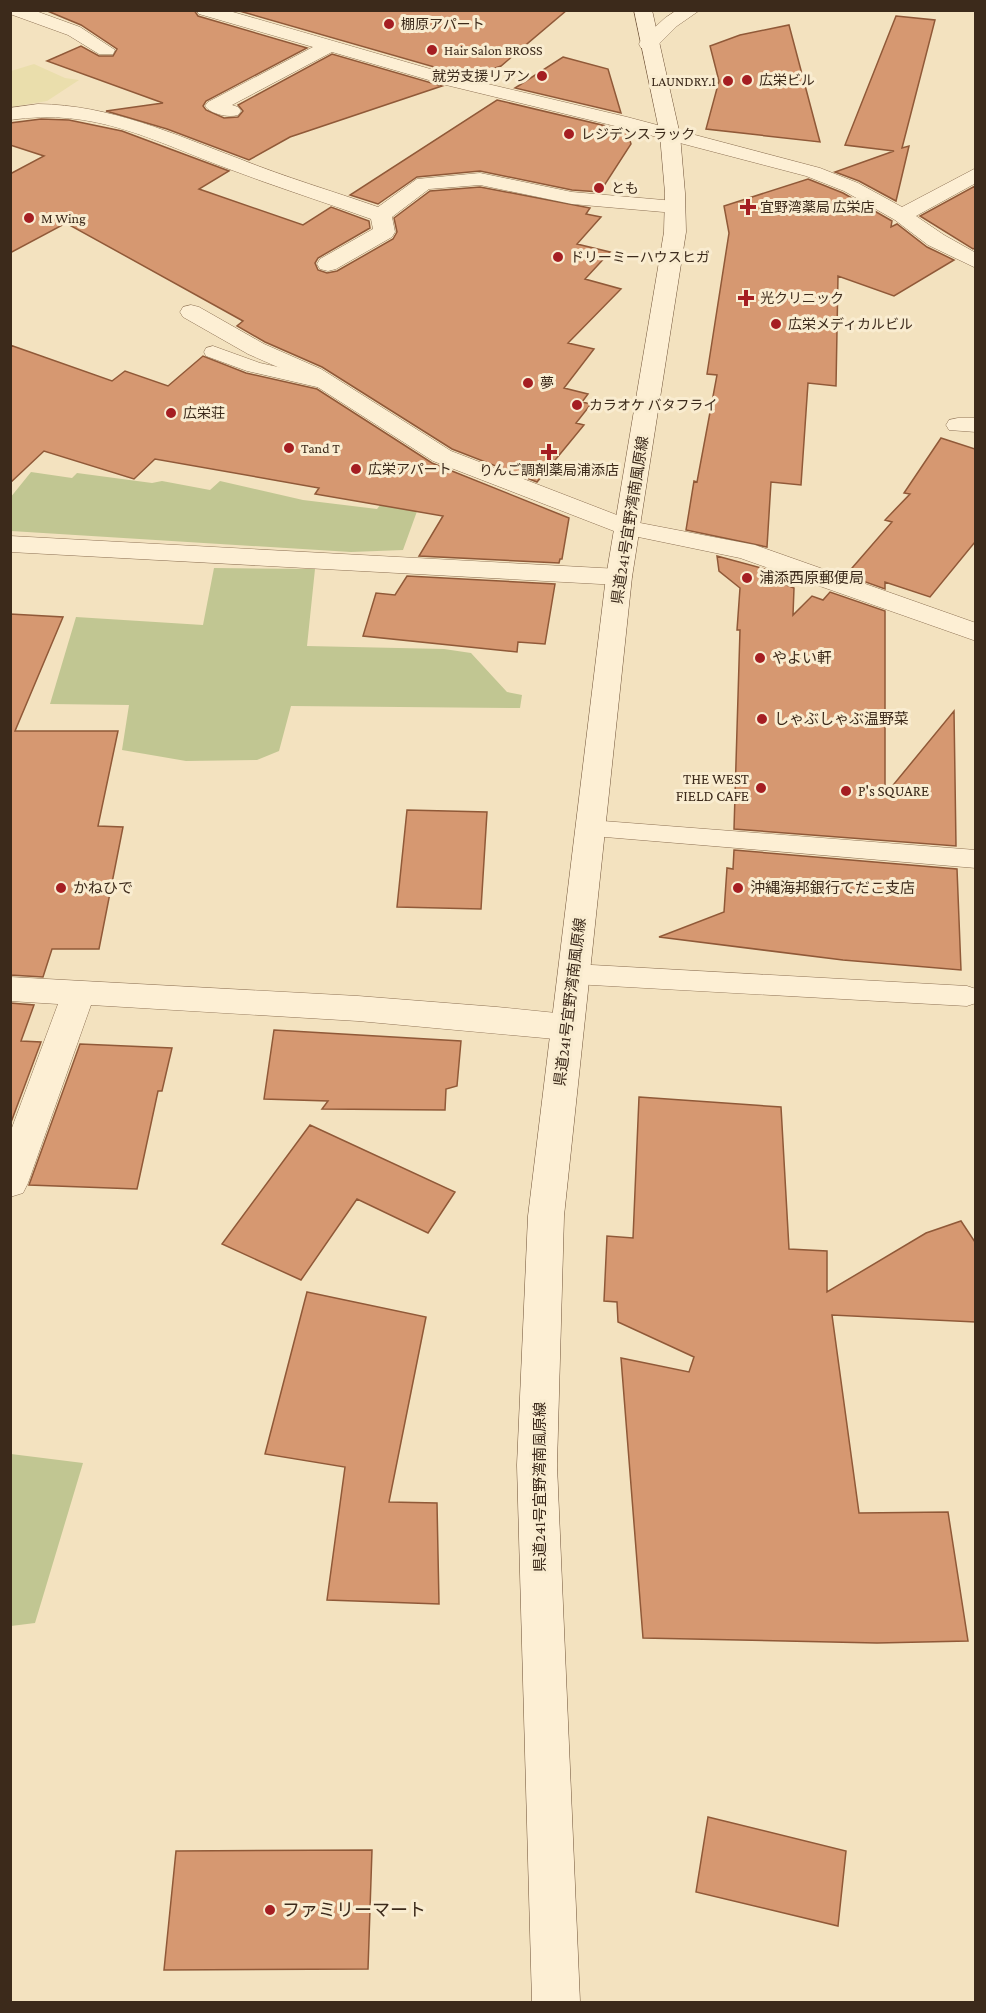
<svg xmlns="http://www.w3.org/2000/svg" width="986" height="2013" font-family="'Crimson Pro','Noto Sans JP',serif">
<rect width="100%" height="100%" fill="#f3e2bf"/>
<path fill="#eadeac" d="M 34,64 L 65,78 L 79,80 L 47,101 L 11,107 L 11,71 Z"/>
<path fill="#c1c692" d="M 31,472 L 72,478 L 77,473 L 152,483 L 162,481 L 210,490 L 220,481 L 303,500 L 377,509 L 386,498 L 420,503 L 403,550 L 351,552 L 11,531 L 10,498 Z
M 214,568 L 315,569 L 307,646 L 444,649 L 471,653 L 507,692 L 522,695 L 520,708 L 291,706 L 279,751 L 257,760 L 186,761 L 122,750 L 129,705 L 50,704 L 76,617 L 203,625 Z
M 11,1454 L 83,1463 L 35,1623 L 11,1626 Z"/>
<path fill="#d69871" stroke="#905938" stroke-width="1.5" d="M 45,10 L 194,10 L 198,16 L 307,48 L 206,101 L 203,106 L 206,110 L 224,118 L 238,117 L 243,111 L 238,105 L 332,54 L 442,86 L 290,137 L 249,160 L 167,129 L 106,111 L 163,103 L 47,61 L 81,46 L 99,56 L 113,56 L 117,49 L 81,25 Z
M 236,10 L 567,10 L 501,66 L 469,77 Z
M 896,16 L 935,20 L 902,148 L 909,146 L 896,201 L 859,181 L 835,172 L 894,151 L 845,145 Z
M 789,25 L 820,142 L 706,129 L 719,81 L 710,46 L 740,35 Z
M 563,57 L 608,69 L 621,113 L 515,88 Z
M 497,100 L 627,131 L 631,144 L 600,192 L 572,190 L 480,171 L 417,177 L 378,204 L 350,195 Z
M 41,119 L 69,120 L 122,131 L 229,171 L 199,189 L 303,225 L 331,207 L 369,221 L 370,228 L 318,258 L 315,263 L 318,270 L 327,273 L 337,271 L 393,239 L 397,232 L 394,218 L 430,191 L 480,187 L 590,208 L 586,214 L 601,217 L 577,244 L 610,252 L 585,279 L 621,289 L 568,343 L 594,349 L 564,388 L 588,394 L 582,402 L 591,404 L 576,423 L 584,425 L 537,482 L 452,449 L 322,367 L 265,342 L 237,326 L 243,321 L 66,223 L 10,253 L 10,174 L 44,156 L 10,145 L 10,123 Z
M 808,179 L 843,193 L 892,221 L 891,227 L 897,224 L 927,247 L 954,260 L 894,296 L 838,276 L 836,386 L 808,383 L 801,485 L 771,482 L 767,547 L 686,530 L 694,481 L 697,482 L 717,375 L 707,374 L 729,233 L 724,206 Z
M 975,186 L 975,248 L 973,249 L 920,216 Z
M 10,345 L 112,381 L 125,371 L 168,386 L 203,356 L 246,373 L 317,389 L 432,463 L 569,518 L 562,559 L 560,559 L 559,563 L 419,556 L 443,516 L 315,494 L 319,488 L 155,459 L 134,479 L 44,451 L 10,483 Z
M 941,438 L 975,449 L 975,542 L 930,597 L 885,582 L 885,589 L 846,575 L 892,522 L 885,520 L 910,494 L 904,493 Z
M 717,556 L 765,569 L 764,576 L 794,588 L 793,615 L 812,596 L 823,600 L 830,592 L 885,611 L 885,795 L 954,711 L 956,846 L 734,829 L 740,630 L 737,630 L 740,588 L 719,571 Z
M 407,576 L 555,584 L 545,644 L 518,642 L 517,652 L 363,636 L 376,593 L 395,595 Z
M 10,614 L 63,617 L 15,731 L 118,731 L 98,826 L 123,827 L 99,949 L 52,949 L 43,977 L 10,975 Z
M 407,810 L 487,812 L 481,909 L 397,907 Z
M 734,850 L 957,869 L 961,970 L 843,960 L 659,937 L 724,912 L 727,868 L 733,869 Z
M 10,1003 L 34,1005 L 21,1041 L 41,1042 L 10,1125 Z
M 274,1030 L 461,1041 L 457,1086 L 446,1089 L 445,1110 L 322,1109 L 328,1101 L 264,1099 Z
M 80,1044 L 172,1048 L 162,1091 L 158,1091 L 137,1189 L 29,1185 Z
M 639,1097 L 781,1107 L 789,1249 L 827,1251 L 827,1292 L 926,1233 L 961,1221 L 975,1242 L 975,1322 L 832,1315 L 859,1513 L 948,1512 L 968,1641 L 877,1643 L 643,1638 L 621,1358 L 689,1372 L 694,1357 L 618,1322 L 617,1302 L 604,1301 L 607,1236 L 633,1238 Z
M 310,1125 L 455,1192 L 428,1233 L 357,1199 L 301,1280 L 222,1244 Z
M 307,1292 L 426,1317 L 389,1502 L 437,1503 L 439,1604 L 327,1600 L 345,1467 L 265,1454 Z
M 708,1817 L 846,1851 L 838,1926 L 696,1892 Z
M 372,1850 L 368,1969 L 164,1970 L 176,1851 Z"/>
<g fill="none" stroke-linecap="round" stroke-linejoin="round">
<g stroke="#8e7255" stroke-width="1">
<path id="service" d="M 213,346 L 260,363 L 337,380 L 340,384 L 337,388 L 330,390 L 247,371 L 206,356 L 204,352 L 206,348 Z
M 590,820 L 976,850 L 976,868 L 581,835 L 578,829 L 581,823 Z
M 574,964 L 967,986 L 976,989 L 976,1003 L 967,1006 L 574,984 L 565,981 L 561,974 L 565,967 Z"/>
</g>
<g stroke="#8e7255" stroke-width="1">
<path id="minor" d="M 10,10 L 33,10 L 80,27 L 115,50 L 113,54 L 99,54 L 68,35 L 10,14 Z
M 196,10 L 226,10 L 458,77 L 627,117 L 820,168 L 858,183 L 902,207 L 976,168 L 976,183 L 916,216 L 944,235 L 976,253 L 976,268 L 928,245 L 895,220 L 844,191 L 806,176 L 615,126 L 446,85 L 332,52 L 232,105 L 238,107 L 241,111 L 238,115 C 228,118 211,114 205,106 L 208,102 L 313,47 L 199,14 Z
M 677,10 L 700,10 L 677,26 L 655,48 L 641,48 L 639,44 L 641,40 L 665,18 Z
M 38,104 C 111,105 173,134 240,159 C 285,177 332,191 378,207 L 417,179 L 480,173 L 572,192 L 675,201 L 682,203 L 685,207 L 682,211 L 675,213 L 572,204 L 480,185 L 429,189 L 392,217 L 395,232 L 392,237 L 336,269 L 328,271 L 320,269 L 317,264 L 320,259 L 373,229 L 371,219 C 324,202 276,187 229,169 C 153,141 95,107 10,120 L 10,108 Z
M 191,305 L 199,307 L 264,344 L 321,369 L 451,451 L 635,522 L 755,545 L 976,623 L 976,641 L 740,558 L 619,533 L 433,461 L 305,379 L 248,354 L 183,317 L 180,312 L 183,307 Z
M 958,418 L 976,418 L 976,432 L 949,430 L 946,425 L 949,420 Z
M 10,536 L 619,569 L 628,571 L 632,577 L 628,583 L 619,585 L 10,552 Z
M 10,977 L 358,996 L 497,1007 L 566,1014 L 578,1018 L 583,1027 L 578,1036 L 566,1040 L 358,1021 L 91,1005 L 28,1183 L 23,1193 L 10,1197 L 10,1133 L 58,1004 L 10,1001 Z"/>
</g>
<g stroke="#705338" stroke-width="1">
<path id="secondary" d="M 634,10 L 652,10 L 680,135 L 685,193 L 686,232 L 632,577 L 564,1216 L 557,1465 L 580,2002 L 532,2002 L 517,1465 L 528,1216 L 606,577 L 664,232 L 665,193 L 660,135 Z"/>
</g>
<use href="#service" fill="#fdefd4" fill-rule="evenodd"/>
<use href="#minor" fill="#fdefd4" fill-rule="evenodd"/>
<use href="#secondary" fill="#fdefd4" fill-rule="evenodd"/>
</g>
<g fill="#a51e22" stroke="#f9ecd0" stroke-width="2">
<circle cx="389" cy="24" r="6"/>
<circle cx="432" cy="50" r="6"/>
<circle cx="542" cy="76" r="6"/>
<circle cx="747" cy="80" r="6"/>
<circle cx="728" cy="81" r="6"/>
<circle cx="569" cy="134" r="6"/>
<circle cx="599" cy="188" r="6"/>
<path d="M745 198h6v6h6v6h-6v6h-6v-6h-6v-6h6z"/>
<circle cx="29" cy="218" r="6"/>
<circle cx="558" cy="257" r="6"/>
<path d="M743 289h6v6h6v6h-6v6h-6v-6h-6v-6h6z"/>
<circle cx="776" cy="324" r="6"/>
<circle cx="528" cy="383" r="6"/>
<circle cx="577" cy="405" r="6"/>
<circle cx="171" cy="413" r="6"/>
<circle cx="289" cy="448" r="6"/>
<path d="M546 443h6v6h6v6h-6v6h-6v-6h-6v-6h6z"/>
<circle cx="356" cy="469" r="6"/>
<circle cx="747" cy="578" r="6"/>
<circle cx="760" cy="658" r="6"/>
<circle cx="762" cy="719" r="6"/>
<circle cx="761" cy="788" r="6"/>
<circle cx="846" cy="791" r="6"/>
<circle cx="61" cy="888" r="6"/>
<circle cx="738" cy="888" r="6"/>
<circle cx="270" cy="1910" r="6"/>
</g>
<g text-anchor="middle" stroke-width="6" stroke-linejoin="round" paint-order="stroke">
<g font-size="14" fill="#3c2a1b" stroke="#f9ecd0" text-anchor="start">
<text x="401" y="29">棚原アパート</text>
<text x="444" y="55">Hair Salon BROSS</text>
<text x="530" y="81" text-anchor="end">就労支援リアン</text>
<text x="759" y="85">広栄ビル</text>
<text x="716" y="86" text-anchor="end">LAUNDRY.1</text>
<text x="581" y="139">レジデンス ラック</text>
<text x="611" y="193">とも</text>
<text x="760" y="212">宜野湾薬局 広栄店</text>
<text x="41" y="223">M Wing</text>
<text x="570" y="262">ドリーミーハウスヒガ</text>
<text x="760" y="303">光クリニック</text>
<text x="788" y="329">広栄メディカルビル</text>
<text x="540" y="388">夢</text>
<text x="589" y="410">カラオケ バタフライ</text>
<text x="183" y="418">広栄荘</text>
<text x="301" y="453">Tand T</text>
<text x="368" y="474">広栄アパート</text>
<text x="549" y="475" text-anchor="middle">りんご調剤薬局浦添店</text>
</g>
<g font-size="15" fill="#3c2a1b" stroke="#f9ecd0">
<text transform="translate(630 520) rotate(-81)" y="5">県道241号宜野湾南風原線</text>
<text transform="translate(570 1002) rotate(-83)" y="5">県道241号宜野湾南風原線</text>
<text transform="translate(540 1487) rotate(-90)" y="5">県道241号宜野湾南風原線</text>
</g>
<g font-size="15" fill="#3c2a1b" stroke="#f9ecd0" text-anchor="start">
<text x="759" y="583">浦添西原郵便局</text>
<text x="772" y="663">やよい軒</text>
<text x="774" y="724">しゃぶしゃぶ温野菜</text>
<text x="749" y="784" text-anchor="end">THE WEST<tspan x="749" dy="17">FIELD CAFE</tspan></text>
<text x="858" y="796">P's SQUARE</text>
<text x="73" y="893">かねひで</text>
<text x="750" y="893">沖縄海邦銀行てだこ支店</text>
</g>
<g font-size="18" fill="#3c2a1b" stroke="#f9ecd0" text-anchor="start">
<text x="282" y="1916">ファミリーマート</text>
</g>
</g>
<rect width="986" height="2013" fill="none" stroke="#3c2a1b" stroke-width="24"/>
</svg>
